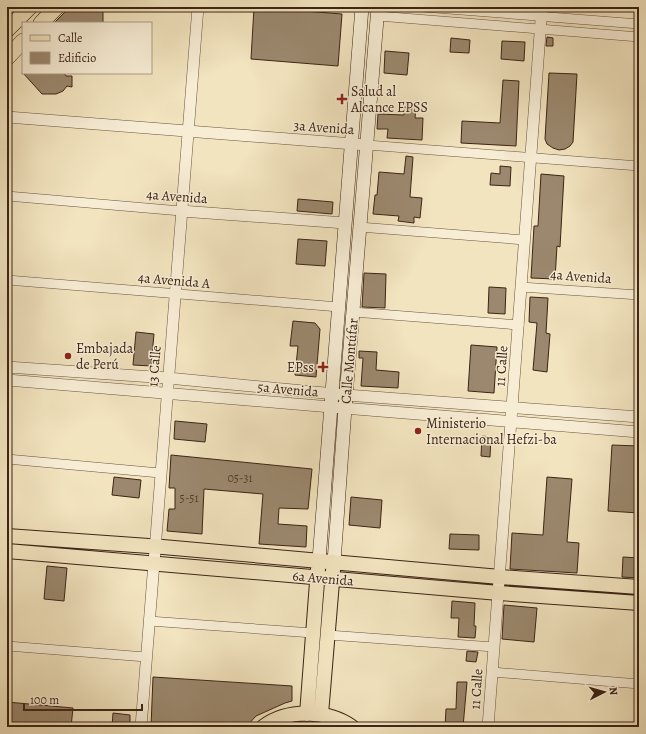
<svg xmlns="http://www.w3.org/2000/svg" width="646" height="734" font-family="Alegreya,serif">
<rect width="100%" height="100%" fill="#f2e4bf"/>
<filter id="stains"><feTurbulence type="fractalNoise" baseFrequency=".005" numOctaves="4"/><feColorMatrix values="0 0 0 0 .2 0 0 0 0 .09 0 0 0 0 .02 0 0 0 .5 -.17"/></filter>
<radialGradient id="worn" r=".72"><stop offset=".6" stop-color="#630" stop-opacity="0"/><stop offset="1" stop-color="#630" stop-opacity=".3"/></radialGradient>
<path fill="#d3c3a2" stroke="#88745c" d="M 310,720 L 321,721 L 338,727 L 277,727 L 289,723 Z"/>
<path fill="#9b886e" stroke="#3c2416" d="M 70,7 L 103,7 L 103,23 L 54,23 Z
M 254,7 L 342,14 L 338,66 L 251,59 Z
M 547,37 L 553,38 L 553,46 L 546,46 Z
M 451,38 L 470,40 L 469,53 L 450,52 Z
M 502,41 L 525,42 L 524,61 L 501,59 Z
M 385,51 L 409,53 L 407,75 L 384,73 Z
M 23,73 L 64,73 L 66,76 L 72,76 L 72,87 L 67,86 L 63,91 L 56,94 L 42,94 Z
M 549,73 L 577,74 L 573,142 L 570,146 L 565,149 L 559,150 L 553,148 L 547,144 L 545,139 Z
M 503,80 L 519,81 L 516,146 L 461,143 L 462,121 L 500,123 Z
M 404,107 L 416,107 L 415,118 L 423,118 L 422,140 L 387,138 L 388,129 L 377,129 L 378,114 L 404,115 Z
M 406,156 L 413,157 L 410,197 L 422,198 L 420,218 L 414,217 L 414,223 L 398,221 L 399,216 L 373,214 L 375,195 L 377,195 L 379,172 L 404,174 Z
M 500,166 L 511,167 L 510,186 L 490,185 L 491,173 L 500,174 Z
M 541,174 L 564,176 L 560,247 L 557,246 L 555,279 L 531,278 L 534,226 L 538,226 Z
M 298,199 L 333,202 L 332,214 L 297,211 Z
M 298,239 L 327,241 L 325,266 L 296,264 Z
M 364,273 L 386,274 L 385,308 L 362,307 Z
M 489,287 L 506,288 L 505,314 L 488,313 Z
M 530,297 L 548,298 L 546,333 L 550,334 L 547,372 L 533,370 L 537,323 L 529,322 Z
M 293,321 L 315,323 L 320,329 L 316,377 L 295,375 L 298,346 L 290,346 Z
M 136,332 L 154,334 L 151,366 L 133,365 Z
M 471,345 L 497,347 L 494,393 L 468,391 Z
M 359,351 L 377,352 L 376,370 L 399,372 L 398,388 L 361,386 L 363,358 L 359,358 Z
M 175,421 L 207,424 L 205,442 L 174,439 Z
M 482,436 L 491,437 L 490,457 L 481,456 Z
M 612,445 L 639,446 L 639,513 L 608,511 Z
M 171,455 L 312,469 L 308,509 L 279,508 L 278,524 L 307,526 L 306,547 L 259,544 L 263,494 L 204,489 L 202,534 L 167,531 L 169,509 L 175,509 L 175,488 L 169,488 Z
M 114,477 L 141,480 L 139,498 L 112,495 Z
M 547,477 L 572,479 L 567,542 L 579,543 L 577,573 L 510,569 L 512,533 L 543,535 Z
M 351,497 L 382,500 L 380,528 L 349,525 Z
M 450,534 L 479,535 L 479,550 L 449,549 Z
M 623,557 L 639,558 L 639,578 L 622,577 Z
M 47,566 L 67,568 L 64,601 L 44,599 Z
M 452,601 L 475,603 L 474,626 L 476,626 L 475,638 L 458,637 L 459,618 L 451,618 Z
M 504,605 L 537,608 L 534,642 L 502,639 Z
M 467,651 L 478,652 L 476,662 L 466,661 Z
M 153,677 L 292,686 L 292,701 L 285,703 L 256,716 L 246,727 L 151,727 Z
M 457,682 L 467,682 L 463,727 L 445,727 L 446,709 L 456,709 Z
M 7,702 L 73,708 L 71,727 L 7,727 Z
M 113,713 L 130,715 L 130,727 L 112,727 Z"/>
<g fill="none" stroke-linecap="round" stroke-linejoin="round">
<g stroke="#6a5440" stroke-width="10">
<path id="minor" d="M 423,7 L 639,24
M 378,16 L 639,37
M 367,145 L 639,166
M 7,196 L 181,211
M 359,227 L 525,240
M 7,280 L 339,307
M 521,287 L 639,295
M 353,312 L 519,325
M 7,459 L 160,473
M 149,621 L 313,633
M 328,635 L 494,647
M 7,646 L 146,657
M 492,672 L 639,684"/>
</g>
<g stroke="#6a5440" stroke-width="12">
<path id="tertiary" d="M 7,117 L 367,145
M 181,211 L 345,223
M 7,367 L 168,378 L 346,395 L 639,417
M 7,380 L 331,407 L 639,432
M 141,727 L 198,7
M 488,727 L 542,7"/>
</g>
<g stroke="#3c2416" stroke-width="14">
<path id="secondary" d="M 319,560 L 362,7
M 334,562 L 345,408 L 378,7"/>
</g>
<g stroke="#3c2416" stroke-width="16">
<path id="primary" d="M 7,536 L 163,547 L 500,577 L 639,587
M 7,551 L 499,593 L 639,603
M 307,714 L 318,569
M 321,714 L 333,570
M 263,727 C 288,708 328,710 352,727"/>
</g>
<g stroke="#3c2416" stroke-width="16">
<path id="trunk" d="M 41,23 L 57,7
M 7,30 L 30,7
M 7,58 L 23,41"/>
</g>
<use href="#minor" stroke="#f7edd5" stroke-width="9"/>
<use href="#tertiary" stroke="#f7edd5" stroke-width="11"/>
<use href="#secondary" stroke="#f7edd5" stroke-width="13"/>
<use href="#primary" stroke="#f2e4bf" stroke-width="14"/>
<use href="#trunk" stroke="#f2e4bf" stroke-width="15"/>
</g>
<g fill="#8f2418" stroke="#f7edd5" stroke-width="1.5">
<path d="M340 93h4v4h4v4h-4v4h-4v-4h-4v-4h4z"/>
<circle cx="68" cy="356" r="4"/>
<path d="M321 361h4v4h4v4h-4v4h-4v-4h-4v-4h4z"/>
<circle cx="418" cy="431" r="4"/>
</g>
<g text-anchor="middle" stroke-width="3" stroke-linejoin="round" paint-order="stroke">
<g font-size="12" fill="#543d2c">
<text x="240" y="482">05-31</text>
<text x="189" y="502">5-51</text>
</g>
<g font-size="14" fill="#3c2416" stroke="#f7edd5" text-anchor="start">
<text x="351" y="96">Salud al<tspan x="351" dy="16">Alcance EPSS</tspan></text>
<text x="76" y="353">Embajada<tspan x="76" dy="16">de Perú</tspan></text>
<text x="314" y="372" text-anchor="end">EPss</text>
<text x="426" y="428">Ministerio<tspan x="426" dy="16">Internacional Hefzi-ba</tspan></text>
</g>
<g font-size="14" fill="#3c2416" stroke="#f7edd5">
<text transform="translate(324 127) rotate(4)" y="5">3a Avenida</text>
<text transform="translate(177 196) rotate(4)" y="5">4a Avenida</text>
<text transform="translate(581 276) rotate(4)" y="5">4a Avenida</text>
<text transform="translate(174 280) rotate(5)" y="5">4a Avenida A</text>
<text transform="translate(349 361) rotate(-85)" y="5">Calle Montúfar</text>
<text transform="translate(154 366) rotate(-85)" y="5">13 Calle</text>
<text transform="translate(501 366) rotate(-86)" y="5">11 Calle</text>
<text transform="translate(288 389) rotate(5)" y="5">5a Avenida</text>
<text transform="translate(323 578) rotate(5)" y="5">6a Avenida</text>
<text transform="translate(476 689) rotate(-86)" y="5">11 Calle</text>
</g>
</g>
<rect width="646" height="734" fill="none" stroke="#f2e4bf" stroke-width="24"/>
<rect x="8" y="8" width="630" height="718" fill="none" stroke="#3c2416" stroke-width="2"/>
<rect x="12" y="12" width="622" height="710" fill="none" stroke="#3c2416"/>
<rect x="22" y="22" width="130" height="52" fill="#f7edd5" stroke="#ac9d89"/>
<rect x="30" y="35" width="20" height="6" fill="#f2e4bf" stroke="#ac9d89"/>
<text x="58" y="42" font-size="12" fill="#3c2416">Calle</text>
<rect x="30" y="52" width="20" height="12" fill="#9b886e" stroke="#ac9d89"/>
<text x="58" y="62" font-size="12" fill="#3c2416">Edificio</text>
<g transform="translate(604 692) rotate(84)" stroke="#f7edd5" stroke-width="3" paint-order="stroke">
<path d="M0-3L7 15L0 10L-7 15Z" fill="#3c2416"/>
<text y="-6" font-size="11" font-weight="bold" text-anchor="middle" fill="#3c2416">N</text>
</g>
<path d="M24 704v6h118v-6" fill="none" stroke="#3c2416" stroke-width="2"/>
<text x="30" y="704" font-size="12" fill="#3c2416" stroke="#f7edd5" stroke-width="3" paint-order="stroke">100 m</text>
<rect width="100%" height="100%" filter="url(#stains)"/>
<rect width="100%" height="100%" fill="url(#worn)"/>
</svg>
